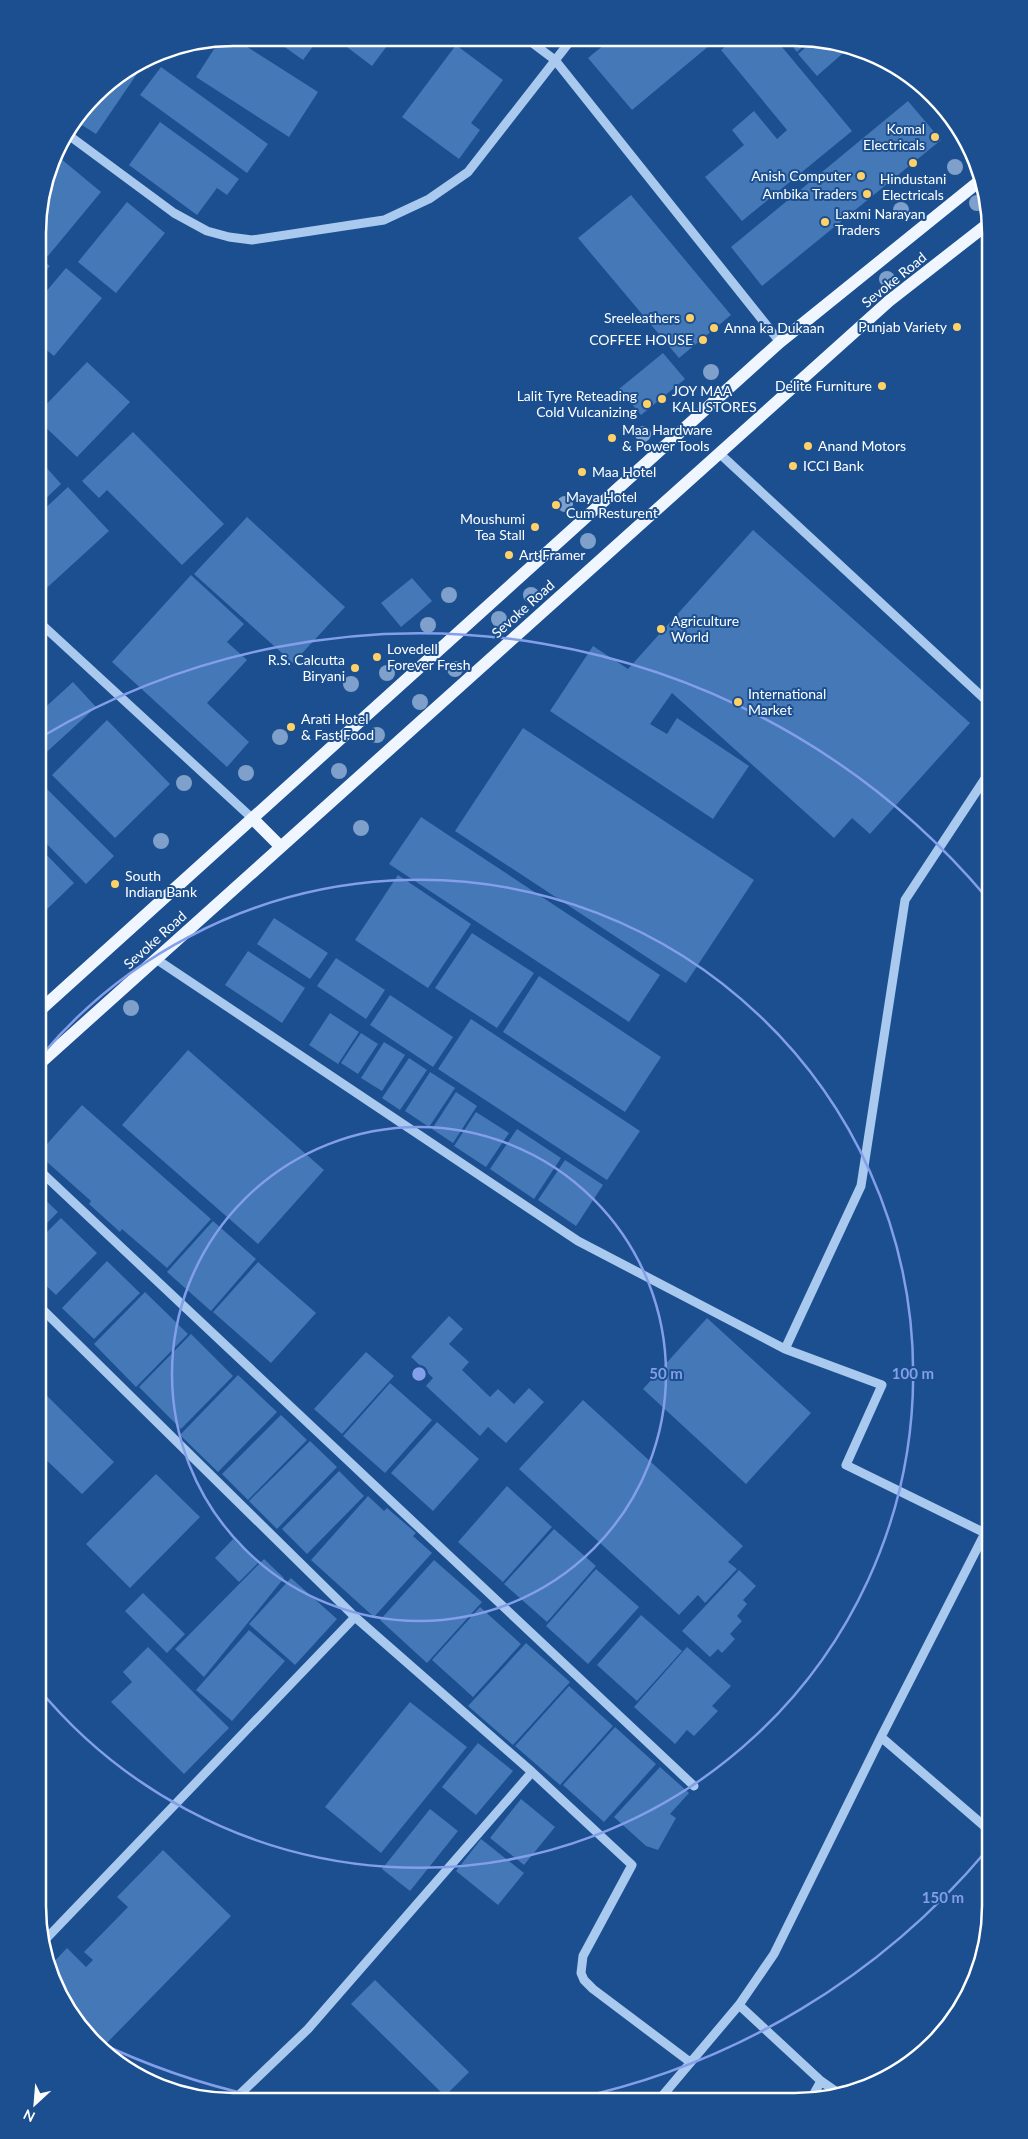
<svg xmlns="http://www.w3.org/2000/svg" width="1028" height="2139" font-family="Lato,sans-serif">
<rect width="100%" height="100%" fill="#1b4f8f"/>
<path fill="#4478b7" d="M 233,38 L 318,92 L 289,137 L 196,77 L 220,40 Z
M 272,38 L 319,38 L 303,60 Z
M 335,38 L 393,38 L 372,66 Z
M 610,40 L 716,40 L 632,110 L 588,58 Z
M 732,41 L 777,41 L 852,131 L 742,221 L 705,177 L 744,145 L 732,130 L 754,111 L 777,139 L 787,130 L 721,50 Z
M 788,41 L 809,41 L 797,52 Z
M 813,41 L 833,41 L 850,47 L 817,76 L 798,54 Z
M 456,45 L 503,80 L 471,123 L 480,130 L 459,159 L 402,117 Z
M 160,52 L 148,69 L 143,65 L 96,134 L 77,122 L 104,86 Z
M 161,67 L 268,144 L 247,173 L 140,95 Z
M 909,76 L 924,86 L 956,122 L 951,126 Z
M 908,101 L 941,140 L 762,286 L 731,247 Z
M 160,122 L 239,179 L 227,195 L 217,188 L 197,215 L 129,165 Z
M 60,158 L 101,192 L 48,256 L 39,249 L 39,208 L 51,168 Z
M 631,195 L 731,315 L 679,358 L 578,238 Z
M 127,202 L 165,233 L 116,293 L 78,262 Z
M 39,258 L 50,266 L 39,279 Z
M 66,268 L 102,298 L 54,356 L 39,344 L 39,300 Z
M 663,353 L 685,379 L 641,415 L 619,389 Z
M 87,362 L 130,402 L 77,457 L 39,421 L 39,412 Z
M 133,432 L 224,524 L 182,565 L 107,490 L 99,498 L 82,481 Z
M 39,459 L 61,484 L 39,505 Z
M 68,487 L 109,531 L 39,595 L 39,514 Z
M 247,517 L 345,607 L 293,663 L 194,574 Z
M 753,530 L 970,723 L 870,834 L 852,818 L 834,838 L 672,693 L 650,724 L 667,734 L 677,718 L 749,766 L 713,819 L 550,711 L 593,646 L 628,669 Z
M 191,575 L 244,624 L 227,642 L 247,660 L 207,703 L 249,742 L 227,767 L 112,662 Z
M 412,578 L 432,601 L 401,627 L 381,603 Z
M 73,682 L 96,707 L 39,759 L 39,713 Z
M 107,720 L 170,784 L 115,838 L 52,775 Z
M 523,728 L 754,880 L 686,983 L 455,831 Z
M 39,781 L 114,856 L 86,884 L 39,836 Z
M 421,817 L 660,975 L 629,1022 L 389,864 Z
M 39,847 L 74,883 L 42,914 L 44,916 L 38,922 Z
M 398,875 L 471,924 L 428,988 L 355,940 Z
M 274,918 L 328,953 L 310,979 L 257,944 Z
M 472,933 L 534,973 L 497,1028 L 435,988 Z
M 248,951 L 305,988 L 282,1023 L 225,985 Z
M 336,958 L 385,990 L 366,1019 L 317,986 Z
M 539,976 L 661,1057 L 625,1112 L 503,1032 Z
M 390,995 L 453,1037 L 433,1067 L 370,1025 Z
M 330,1013 L 359,1032 L 338,1064 L 309,1045 Z
M 471,1019 L 640,1131 L 607,1180 L 438,1069 Z
M 361,1033 L 378,1044 L 358,1074 L 341,1063 Z
M 384,1042 L 405,1055 L 382,1091 L 361,1078 Z
M 188,1050 L 324,1170 L 258,1244 L 122,1125 Z
M 409,1058 L 427,1070 L 400,1110 L 382,1098 Z
M 430,1072 L 455,1088 L 429,1127 L 405,1111 Z
M 456,1092 L 477,1106 L 453,1143 L 432,1129 Z
M 82,1105 L 211,1219 L 167,1268 L 122,1229 L 120,1232 L 89,1204 L 91,1201 L 38,1154 Z
M 476,1112 L 509,1133 L 486,1167 L 454,1146 Z
M 517,1129 L 561,1158 L 534,1199 L 490,1169 Z
M 565,1160 L 603,1185 L 576,1226 L 538,1200 Z
M 38,1193 L 58,1212 L 38,1232 Z
M 61,1218 L 97,1253 L 56,1295 L 38,1278 L 38,1241 Z
M 213,1221 L 256,1259 L 211,1311 L 167,1272 Z
M 107,1261 L 140,1293 L 94,1339 L 62,1308 Z
M 258,1262 L 316,1313 L 271,1363 L 213,1312 Z
M 145,1292 L 188,1334 L 136,1387 L 94,1344 Z
M 449,1316 L 463,1329 L 449,1344 L 469,1362 L 462,1370 L 490,1397 L 498,1389 L 514,1404 L 529,1388 L 544,1402 L 506,1443 L 488,1427 L 480,1436 L 426,1386 L 433,1378 L 411,1357 Z
M 707,1318 L 811,1413 L 746,1484 L 643,1389 Z
M 191,1334 L 233,1376 L 181,1429 L 139,1387 Z
M 366,1352 L 394,1376 L 342,1434 L 314,1409 Z
M 238,1375 L 277,1412 L 218,1472 L 180,1435 Z
M 390,1383 L 432,1420 L 385,1473 L 343,1436 Z
M 38,1387 L 114,1462 L 82,1494 L 38,1452 Z
M 583,1400 L 743,1546 L 728,1562 L 737,1569 L 705,1603 L 698,1595 L 679,1615 L 519,1469 Z
M 281,1415 L 307,1440 L 248,1500 L 222,1474 Z
M 437,1422 L 479,1459 L 433,1511 L 391,1473 Z
M 310,1441 L 337,1467 L 277,1529 L 249,1501 Z
M 339,1471 L 364,1496 L 307,1554 L 282,1529 Z
M 156,1474 L 200,1517 L 130,1588 L 86,1544 Z
M 507,1486 L 552,1527 L 503,1582 L 458,1542 Z
M 368,1496 L 384,1511 L 387,1508 L 416,1533 L 413,1536 L 432,1553 L 374,1617 L 311,1560 Z
M 554,1529 L 596,1566 L 547,1622 L 504,1584 Z
M 233,1539 L 258,1563 L 239,1582 L 215,1558 Z
M 264,1559 L 284,1578 L 204,1677 L 175,1649 Z
M 434,1560 L 482,1602 L 427,1663 L 380,1620 Z
M 596,1569 L 639,1607 L 588,1664 L 546,1626 Z
M 739,1570 L 756,1586 L 743,1600 L 747,1604 L 737,1616 L 742,1621 L 730,1634 L 735,1639 L 722,1653 L 718,1649 L 710,1657 L 682,1631 Z
M 291,1578 L 337,1619 L 295,1665 L 249,1624 Z
M 143,1593 L 185,1634 L 167,1653 L 125,1611 Z
M 480,1607 L 521,1644 L 473,1697 L 432,1660 Z
M 641,1615 L 682,1651 L 637,1701 L 597,1665 Z
M 249,1630 L 285,1661 L 232,1721 L 196,1690 Z
M 526,1643 L 570,1682 L 513,1745 L 468,1706 Z
M 148,1647 L 229,1728 L 184,1774 L 111,1702 L 132,1682 L 123,1672 Z
M 687,1647 L 731,1686 L 712,1706 L 718,1711 L 694,1736 L 687,1730 L 675,1744 L 634,1707 Z
M 569,1686 L 613,1726 L 560,1785 L 515,1746 Z
M 410,1702 L 467,1747 L 381,1853 L 325,1807 Z
M 615,1727 L 656,1764 L 604,1822 L 563,1785 Z
M 478,1743 L 513,1771 L 476,1815 L 442,1787 Z
M 660,1767 L 689,1793 L 670,1814 L 676,1818 L 658,1850 L 646,1846 L 614,1817 Z
M 521,1799 L 555,1827 L 524,1865 L 490,1838 Z
M 430,1809 L 458,1831 L 410,1891 L 382,1869 Z
M 481,1839 L 524,1873 L 498,1905 L 456,1871 Z
M 163,1850 L 231,1916 L 101,2049 L 70,2014 L 49,1967 L 67,1948 L 86,1967 L 93,1960 L 84,1952 L 128,1907 L 117,1897 Z
M 375,1980 L 469,2072 L 445,2096 L 351,2004 Z"/>
<g fill="none" stroke-linecap="round" stroke-linejoin="round">
<path stroke="#a9c9ee" stroke-width="9" d="M 527,39 L 555,60 L 780,342
M 67,134 L 174,213 L 207,231 L 229,237 L 252,240 L 384,220 L 429,199 L 468,172 L 571,40
M 719,453 L 990,704
M 39,622 L 253,819
M 156,959 L 578,1241 L 785,1349 L 882,1385 L 846,1465 L 985,1533 L 881,1737 L 774,1954 L 739,2005 L 658,2101
M 38,1169 L 694,1786
M 38,1305 L 355,1617 L 532,1772 L 632,1865 L 583,1956 L 581,1973 L 584,1980 L 593,1989 L 690,2062
M 785,1349 L 861,1186 L 905,900 L 986,777
M 985,1533 L 990,1522
M 881,1737 L 990,1831
M 42,1943 L 355,1617
M 739,2005 L 821,2081 L 841,2095
M 236,2098 L 308,2029 L 532,1772
M 811,2099 L 821,2081"/>
<path stroke="#f0f6ff" stroke-width="12" d="M 253,819 L 281,847
M 38,1012 L 780,342 L 982,179
M 38,1065 L 889,301 L 989,223"/>
</g>
<g fill="#7ea0ca">
<circle cx="955" cy="167" r="8"/>
<circle cx="977" cy="203" r="8"/>
<circle cx="901" cy="210" r="8"/>
<circle cx="887" cy="279" r="8"/>
<circle cx="711" cy="372" r="8"/>
<circle cx="643" cy="434" r="8"/>
<circle cx="565" cy="504" r="8"/>
<circle cx="588" cy="541" r="8"/>
<circle cx="449" cy="595" r="8"/>
<circle cx="531" cy="595" r="8"/>
<circle cx="499" cy="619" r="8"/>
<circle cx="428" cy="625" r="8"/>
<circle cx="455" cy="669" r="8"/>
<circle cx="387" cy="673" r="8"/>
<circle cx="351" cy="684" r="8"/>
<circle cx="420" cy="702" r="8"/>
<circle cx="377" cy="735" r="8"/>
<circle cx="280" cy="737" r="8"/>
<circle cx="339" cy="771" r="8"/>
<circle cx="246" cy="773" r="8"/>
<circle cx="184" cy="783" r="8"/>
<circle cx="361" cy="828" r="8"/>
<circle cx="161" cy="841" r="8"/>
<circle cx="131" cy="1008" r="8"/>
</g>
<g fill="none" stroke="#839eea" stroke-width="2.5">
<circle cx="419" cy="1374" r="247"/>
<path d="M41 1056A494 494 0 1 1 38 1688"/>
<path d="M987 1850A741 741 0 0 1 573 2099M259 2097A741 741 0 0 1 94 2040M43 736A741 741 0 0 1 987 898"/>
</g>
<g fill="#ffd166" stroke="#1b4f8f" stroke-width="2">
<circle cx="935" cy="137" r="5"/>
<circle cx="913" cy="163" r="5"/>
<circle cx="861" cy="176" r="5"/>
<circle cx="867" cy="194" r="5"/>
<circle cx="825" cy="222" r="5"/>
<circle cx="690" cy="318" r="5"/>
<circle cx="957" cy="327" r="5"/>
<circle cx="714" cy="328" r="5"/>
<circle cx="703" cy="340" r="5"/>
<circle cx="882" cy="386" r="5"/>
<circle cx="662" cy="399" r="5"/>
<circle cx="647" cy="404" r="5"/>
<circle cx="612" cy="438" r="5"/>
<circle cx="808" cy="446" r="5"/>
<circle cx="793" cy="466" r="5"/>
<circle cx="582" cy="472" r="5"/>
<circle cx="556" cy="505" r="5"/>
<circle cx="535" cy="527" r="5"/>
<circle cx="509" cy="555" r="5"/>
<circle cx="661" cy="629" r="5"/>
<circle cx="377" cy="657" r="5"/>
<circle cx="355" cy="668" r="5"/>
<circle cx="738" cy="702" r="5"/>
<circle cx="291" cy="727" r="5"/>
<circle cx="115" cy="884" r="5"/>
</g>
<g text-anchor="middle" stroke-width="4" stroke-linejoin="round" paint-order="stroke">
<g font-size="14" fill="#fff" stroke="#1b4f8f" text-anchor="start">
<text x="925" y="134" text-anchor="end">Komal<tspan x="925" dy="16">Electricals</tspan></text>
<text x="851" y="181" text-anchor="end">Anish Computer</text>
<text x="913" y="184" text-anchor="middle">Hindustani<tspan x="913" dy="16">Electricals</tspan></text>
<text x="857" y="199" text-anchor="end">Ambika Traders</text>
<text x="835" y="219">Laxmi Narayan<tspan x="835" dy="16">Traders</tspan></text>
<text x="680" y="323" text-anchor="end">Sreeleathers</text>
<text x="947" y="332" text-anchor="end">Punjab Variety</text>
<text x="724" y="333">Anna ka Dukaan</text>
<text x="693" y="345" text-anchor="end">COFFEE HOUSE</text>
<text x="872" y="391" text-anchor="end">Delite Furniture</text>
<text x="672" y="396">JOY MAA<tspan x="672" dy="16">KALI STORES</tspan></text>
<text x="637" y="401" text-anchor="end">Lalit Tyre Reteading<tspan x="637" dy="16">Cold Vulcanizing</tspan></text>
<text x="622" y="435">Maa Hardware<tspan x="622" dy="16">&amp; Power Tools</tspan></text>
<text x="818" y="451">Anand Motors</text>
<text x="803" y="471">ICCI Bank</text>
<text x="592" y="477">Maa Hotel</text>
<text x="566" y="502">Maya Hotel<tspan x="566" dy="16">Cum Resturent</tspan></text>
<text x="525" y="524" text-anchor="end">Moushumi<tspan x="525" dy="16">Tea Stall</tspan></text>
<text x="519" y="560">Art Framer</text>
<text x="671" y="626">Agriculture<tspan x="671" dy="16">World</tspan></text>
<text x="387" y="654">Lovedell<tspan x="387" dy="16">Forever Fresh</tspan></text>
<text x="345" y="665" text-anchor="end">R.S. Calcutta<tspan x="345" dy="16">Biryani</tspan></text>
<text x="748" y="699">International<tspan x="748" dy="16">Market</tspan></text>
<text x="301" y="724">Arati Hotel<tspan x="301" dy="16">&amp; Fast Food</tspan></text>
<text x="125" y="881">South<tspan x="125" dy="16">Indian Bank</tspan></text>
</g>
<g font-size="14" fill="#fff" stroke="#1b4f8f">
<text transform="translate(894 280) rotate(-39)" y="5">Sevoke Road</text>
<text transform="translate(523 609) rotate(-42)" y="5">Sevoke Road</text>
<text transform="translate(155 940) rotate(-42)" y="5">Sevoke Road</text>
</g>
</g>
<path d="M0 0H1028V2139H0ZM233 46H795A187 187 0 0 1 982 233V1906A187 187 0 0 1 795 2093H233A187 187 0 0 1 46 1906V233A187 187 0 0 1 233 46Z" fill="#1b4f8f" fill-rule="evenodd"/>
<path fill="none" stroke="#fff" stroke-width="2.5" d="M233 46H795A187 187 0 0 1 982 233V1906A187 187 0 0 1 795 2093H233A187 187 0 0 1 46 1906V233A187 187 0 0 1 233 46Z"/>
<circle cx="419" cy="1374" r="8" fill="#839eea" stroke="#1b4f8f" stroke-width="2.5"/>
<g font-size="15" text-anchor="middle" font-weight="bold" fill="#839eea" stroke="#1b4f8f" stroke-width="4" stroke-linejoin="round" paint-order="stroke">
<text x="666" y="1379">50 m</text>
<text x="913" y="1379">100 m</text>
<text x="943" y="1903">150 m</text>
</g>
<g transform="translate(35 2104) rotate(206)" stroke="#1b4f8f" stroke-width="4" paint-order="stroke">
<path d="M0-4L9 19L0 12L-9 19Z" fill="#ffffff"/>
<text y="-8" font-size="14" font-weight="bold" text-anchor="middle" fill="#ffffff">N</text>
</g>
</svg>
